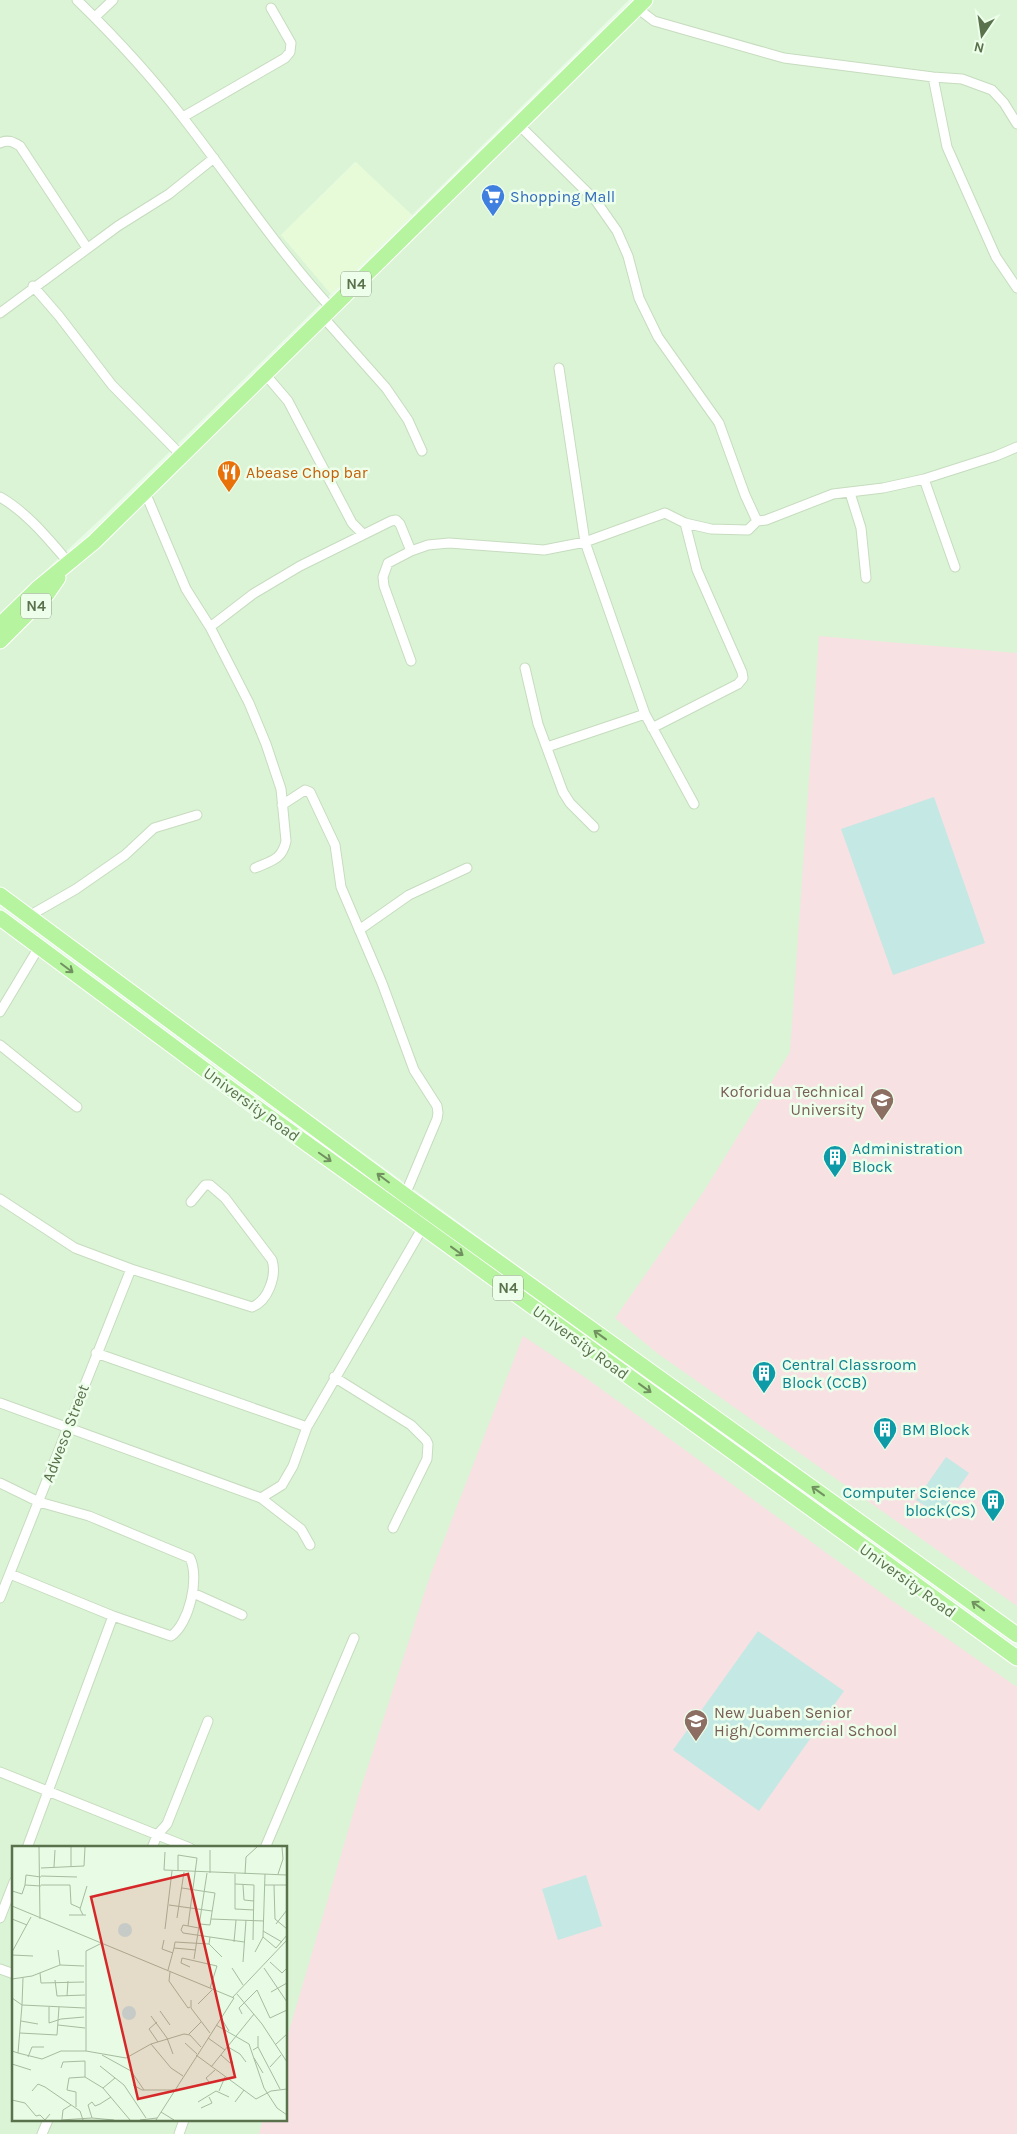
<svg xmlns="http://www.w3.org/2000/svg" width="1017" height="2134" font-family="Karla,sans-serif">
<rect width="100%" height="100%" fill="#e7fbe5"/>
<path fill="#dbf4d6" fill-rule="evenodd" d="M 0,0 L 629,0 L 412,215 L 355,162 L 281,235 L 331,294 L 106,514 L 0,613 Z
M 649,0 L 1017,0 L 1017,1629 L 0,888 L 0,650 L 72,567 Z
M 0,921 L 428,1237 L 563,1339 L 819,1519 L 1017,1662 L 1017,2134 L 0,2134 ZM 14,1848 L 286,1848 L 286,2120 L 14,2120 Z"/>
<path fill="#e7fbd9" d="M 356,162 L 412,215 L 331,294 L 281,235 Z"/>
<path fill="#f7e1e3" d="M 819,636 L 1017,653 L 1017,1606 L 657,1353 L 615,1318 L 704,1191 L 790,1052 Z
M 523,1336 L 586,1378 L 887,1597 L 1017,1687 L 1017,2134 L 259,2134 L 263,2120 L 286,2120 L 286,2041 L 358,1797 L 430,1576 Z"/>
<path fill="#c4e8e3" d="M 934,797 L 985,943 L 893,975 L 841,829 Z
M 946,1457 L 969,1473 L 939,1515 L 916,1500 Z
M 758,1631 L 844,1691 L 759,1811 L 673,1750 Z
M 586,1875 L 602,1926 L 558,1940 L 542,1889 Z"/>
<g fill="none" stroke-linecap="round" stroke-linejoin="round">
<g stroke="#c6dcbe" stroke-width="11">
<path id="minor" d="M 77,0 C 115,37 152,77 184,119 C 233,182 277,249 331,308
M 637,8 L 654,21 L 784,58 L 933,77 L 962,79 L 992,90 L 1004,103 L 1017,124
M 95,17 L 113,0
M 933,77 L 947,147 L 996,257 L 1017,288
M 183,117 L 285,58 L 290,52 L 291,43 L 271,8
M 518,124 L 596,201 L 617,231 L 628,256 L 639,298 L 658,337 L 719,423 L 745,495 L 757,521 L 766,520 L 833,494 L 883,488 L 924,479 L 996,456 L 1017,447
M 0,143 C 8,139 13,142 20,146 L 87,248
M 33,286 L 59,316 L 112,385 L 182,456
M 0,313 L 118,226 L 169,194 L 214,158
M 323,317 L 386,388 L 408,420 L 422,451
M 559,368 L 585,542 L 645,714 L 694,804
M 265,374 L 288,401 L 352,523 L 362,533
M 924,479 L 955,567
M 145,492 L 186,589 L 210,627 L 249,703 L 266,744 L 281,789 L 286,841 C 282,860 271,861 255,868
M 850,493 L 861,528 L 866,578
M 0,497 C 28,513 49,540 70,564
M 210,627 L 253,594 L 300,566 L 391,521 L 396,520 L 400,524 L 411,551
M 411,661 L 384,586 L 383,577 L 388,563 L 411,551 L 428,545 L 449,543 L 544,550 L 585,542 L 665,513 L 685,523 L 711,529 L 748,530 L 757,521
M 525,668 L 538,724 L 563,792 L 570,803 L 594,827
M 652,728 L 738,684 L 743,678 L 742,672 L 697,570 L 685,523
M 547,747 L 645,714
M 282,805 L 305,790 L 310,792 L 335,845 L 341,887 L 382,983 L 414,1070 L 437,1106 L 438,1113 L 437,1119 L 405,1195
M 29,916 L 76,889 L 125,855 L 154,828 L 197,815
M 359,930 L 409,895 L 467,868
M 0,1012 L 39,947
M 0,1045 L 77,1107
M 0,1199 L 75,1248 L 131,1269 L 252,1307 C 268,1301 277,1276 272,1260 L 225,1198 L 210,1185 L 205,1185 L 191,1202
M 334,1377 L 411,1425 L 426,1440 L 428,1444 L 427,1459 L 393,1528
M 0,1403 L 261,1498 L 282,1485 L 293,1466 L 307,1427 L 96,1353
M 307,1427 L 423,1227
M 0,1483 L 39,1502 L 89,1516 L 190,1558 C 200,1578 189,1624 171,1636 L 113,1616 L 10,1574
M 261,1498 L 301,1529 L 310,1545
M 193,1593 L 242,1615
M 0,1598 L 131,1269
M 0,1772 L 190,1848
M 27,1848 L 113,1616
M 152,1848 L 157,1835 L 167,1824 L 208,1721
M 265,1848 L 354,1638
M 0,1918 L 14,1882
M 0,1969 L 14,1974
M 42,2134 L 48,2120
M 179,2134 L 184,2120"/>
</g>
<g stroke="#fff" stroke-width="17">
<path id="trunk" d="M 0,625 L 38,588 L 94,542 L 645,0
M 0,641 L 47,594 L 58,578
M 0,895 L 405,1195 L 1017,1635
M 0,918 L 232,1090 L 423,1227 L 1017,1658"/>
</g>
<use href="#minor" stroke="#fff" stroke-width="9"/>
<use href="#trunk" stroke="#b7f49f" stroke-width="15"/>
</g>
<defs><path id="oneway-shaft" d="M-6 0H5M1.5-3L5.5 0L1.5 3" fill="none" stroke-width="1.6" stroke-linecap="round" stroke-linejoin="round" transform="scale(1.25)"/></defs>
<g stroke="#719260">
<use href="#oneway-shaft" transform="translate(67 968) rotate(37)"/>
<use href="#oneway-shaft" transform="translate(325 1157) rotate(35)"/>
<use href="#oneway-shaft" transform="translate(383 1178) rotate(-143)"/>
<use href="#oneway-shaft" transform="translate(457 1251) rotate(36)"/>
<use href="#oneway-shaft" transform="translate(600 1335) rotate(-144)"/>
<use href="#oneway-shaft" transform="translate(645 1388) rotate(36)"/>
<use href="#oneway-shaft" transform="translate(818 1491) rotate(-144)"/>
<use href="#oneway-shaft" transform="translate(978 1606) rotate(-144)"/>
</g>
<defs>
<g id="supermarket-pin" transform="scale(1.25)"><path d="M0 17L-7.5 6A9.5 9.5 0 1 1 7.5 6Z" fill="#3f7fe0" stroke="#edfeeb"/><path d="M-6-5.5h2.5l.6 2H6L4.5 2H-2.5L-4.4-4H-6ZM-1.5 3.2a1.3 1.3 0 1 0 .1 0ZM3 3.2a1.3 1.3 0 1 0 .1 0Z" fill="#fff"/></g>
<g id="restaurant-pin" transform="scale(1.25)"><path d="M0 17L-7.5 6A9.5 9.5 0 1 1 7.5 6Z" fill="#e8710a" stroke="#edfeeb"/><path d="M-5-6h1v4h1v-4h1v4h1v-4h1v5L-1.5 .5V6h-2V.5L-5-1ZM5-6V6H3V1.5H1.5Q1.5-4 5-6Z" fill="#fff"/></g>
<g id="school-pin" transform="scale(1.25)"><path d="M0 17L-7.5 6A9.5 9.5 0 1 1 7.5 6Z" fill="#8d6e63" stroke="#edfeeb"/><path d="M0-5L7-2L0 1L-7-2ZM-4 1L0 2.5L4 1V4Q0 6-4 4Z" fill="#fff"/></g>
<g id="building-pin" transform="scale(1.25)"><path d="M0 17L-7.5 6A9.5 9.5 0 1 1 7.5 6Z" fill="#0f9aa8" stroke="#edfeeb"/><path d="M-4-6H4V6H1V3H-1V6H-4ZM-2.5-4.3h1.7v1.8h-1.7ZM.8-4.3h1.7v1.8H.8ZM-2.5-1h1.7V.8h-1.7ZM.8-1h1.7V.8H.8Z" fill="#fff"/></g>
</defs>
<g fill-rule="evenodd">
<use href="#supermarket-pin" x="493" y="196"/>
<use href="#restaurant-pin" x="229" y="472"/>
<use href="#school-pin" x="882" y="1100"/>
<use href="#building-pin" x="835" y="1157"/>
<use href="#building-pin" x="764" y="1373"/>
<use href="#building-pin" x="885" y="1429"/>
<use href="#building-pin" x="993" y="1501"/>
<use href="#school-pin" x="696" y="1721"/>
</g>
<g text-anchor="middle" stroke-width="5" stroke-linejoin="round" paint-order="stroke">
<g fill="#edfeeb" stroke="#869c7b" stroke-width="1">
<rect x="341" y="271.5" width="30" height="25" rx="4"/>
<rect x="21" y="593.5" width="30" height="25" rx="4"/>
<rect x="493" y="1275.5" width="30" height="25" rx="4"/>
</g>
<g font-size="15" font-weight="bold" fill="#5a724b">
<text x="356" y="289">N4</text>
<text x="36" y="611">N4</text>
<text x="508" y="1293">N4</text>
</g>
<g font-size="16" fill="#366cbe" stroke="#edfeeb" text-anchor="start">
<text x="510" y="202">Shopping Mall</text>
</g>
<g font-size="16" fill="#c56008" stroke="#edfeeb" text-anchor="start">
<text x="246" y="478">Abease Chop bar</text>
</g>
<g font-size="16" fill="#785e54" stroke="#edfeeb" text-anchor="end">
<text x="864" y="1097">Koforidua Technical<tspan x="864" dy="18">University</tspan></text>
<text x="714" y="1718" text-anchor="start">New Juaben Senior<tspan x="714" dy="18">High/Commercial School</tspan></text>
</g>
<g font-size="16" fill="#5a724b" stroke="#edfeeb">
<text transform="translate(252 1104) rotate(36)" y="6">University Road</text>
<text transform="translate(581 1342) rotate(36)" y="6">University Road</text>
<text transform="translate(65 1433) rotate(-69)" y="6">Adweso Street</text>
<text transform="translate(908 1580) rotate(36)" y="6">University Road</text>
</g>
<g font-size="16" fill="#0d838f" stroke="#edfeeb" text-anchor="start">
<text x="852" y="1154">Administration<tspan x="852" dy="18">Block</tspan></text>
<text x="782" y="1370">Central Classroom<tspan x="782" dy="18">Block (CCB)</tspan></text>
<text x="902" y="1435">BM Block</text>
<text x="976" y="1498" text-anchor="end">Computer Science<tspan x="976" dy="18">block(CS)</tspan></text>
</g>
</g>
<g transform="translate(12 1846)">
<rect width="275" height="275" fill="#e7fbe5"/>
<path d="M106 84a7 7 0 1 1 14 0a7 7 0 1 1-14 0ZM110 167a7 7 0 1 1 14 0a7 7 0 1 1-14 0Z" fill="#c4e8e3"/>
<path fill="none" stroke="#a6bc9e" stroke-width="1" d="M 27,1 L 28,73M 59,1 L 59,20M 153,6 L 152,24 L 275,29M 42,21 L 43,4M 29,22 L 72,20 L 73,1M 166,25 L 166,9 L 185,12 L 176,80M 198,27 L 198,4M 223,28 L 223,63 L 242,64M 233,28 L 234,11 L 245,1M 266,28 L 271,13 L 270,1M 29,30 L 65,31M 223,38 L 242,39 L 241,94M 13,39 L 14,29 L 29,31M 29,39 L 58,39 L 59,58 L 68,62M 231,39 L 232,54 L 242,55M 253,39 L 275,39M 262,39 L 263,73 L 275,83M 170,42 L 203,47 L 198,79 L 188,78M 0,45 L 10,48 L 13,39 L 29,40M 157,59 L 200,65M 0,60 L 222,152 L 144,274M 57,69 L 74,69M 71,69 L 68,63 L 75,40M 165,72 L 172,26M 0,73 L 15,79M 199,73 L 252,75M 264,78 L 275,64M 187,82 L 171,79 L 169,84 L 171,87 L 232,96M 153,83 L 160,25M 251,85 L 270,96M 198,91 L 197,98 L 210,111M 251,91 L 264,102 L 275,89M 152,94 L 150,103 L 161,107M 222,96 L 224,74M 46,104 L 48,119M 184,104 L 162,102 L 163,96 L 197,98M 0,106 L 19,71M 243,106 L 251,91 L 253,28M 0,109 L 21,110M 182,113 L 195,27M 231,116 L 234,74M 258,116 L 270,127 L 275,122M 178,121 L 169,117 L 170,112 L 205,120 L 198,142M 220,122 L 231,139M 252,122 L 275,156M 156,124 L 162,102M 158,126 L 157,135 L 176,162 L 178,161M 28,127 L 29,137 L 72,136M 11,132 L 10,159 L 73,162M 0,133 L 20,130 L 48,119 L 72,120M 43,134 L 45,150 L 73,149M 259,146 L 275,137M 225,148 L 250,178 L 275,216M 55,150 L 56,135M 0,152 L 10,159 L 6,207 L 0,205M 220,152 L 275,94M 179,154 L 179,162 L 198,187M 186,158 L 200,144M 37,161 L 37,177 L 49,173M 148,165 L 158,179M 230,168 L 227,162 L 245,144 L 258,172 L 275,164M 139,170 L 155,192 L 161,208M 209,172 L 217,185M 49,173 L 72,171M 9,175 L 26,178M 145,176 L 137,183 L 146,196M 46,179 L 73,182M 204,179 L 237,198 L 252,242 L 265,262 L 275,269M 8,187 L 45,189 L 47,161M 177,188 L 189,176M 196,192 L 213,204M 173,197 L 185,208M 139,198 L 172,188 L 178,189 L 189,201M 263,199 L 275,188M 216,201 L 228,208 L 234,216M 246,201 L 268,243M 241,204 L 246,201 L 246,190M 74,205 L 74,105 L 90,97M 6,207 L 30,213 L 49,205 L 74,205 L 114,212 L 139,198 L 159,222 L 171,230M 90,209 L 119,225 L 132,244M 184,209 L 244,253 L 259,245 L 275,243M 209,209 L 218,217 L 221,216M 16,211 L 20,201 L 32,201M 242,212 L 251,227M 0,218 L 19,224M 88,220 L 112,239 L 134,272M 199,221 L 242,168M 258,221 L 269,209M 49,222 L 51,216 L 73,215 L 73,231M 197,236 L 194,232 L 203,224M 121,239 L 130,244 L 162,244M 91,242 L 103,232M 20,245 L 26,238 L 33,241 L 68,265 L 71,274M 207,245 L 213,231M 0,254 L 13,257 L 24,270 L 28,269 L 33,274 L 38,268M 186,256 L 204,245 L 217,251M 223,256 L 232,244M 64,261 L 64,246 L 55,244 L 57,232 L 73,231 L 91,242 L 118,274M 189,262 L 200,257 L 197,251M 149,266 L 162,274M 80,272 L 76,259 L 80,256 L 83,260 L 88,258 L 99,251M 50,273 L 51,264 L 59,259M 49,274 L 80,272 L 102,274M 128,274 L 145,272"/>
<path fill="#d62828" fill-opacity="0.15" stroke="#d62828" stroke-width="2.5" d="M 176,28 L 223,231 L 126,253 L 79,51 Z"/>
<rect width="275" height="275" fill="none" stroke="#5a724b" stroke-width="2.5"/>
</g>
<g transform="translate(982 35) rotate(193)" stroke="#edfeeb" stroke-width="4" paint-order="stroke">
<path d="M0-4L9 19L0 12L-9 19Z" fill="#5a724b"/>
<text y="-8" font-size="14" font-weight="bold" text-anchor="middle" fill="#5a724b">N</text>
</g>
</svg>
